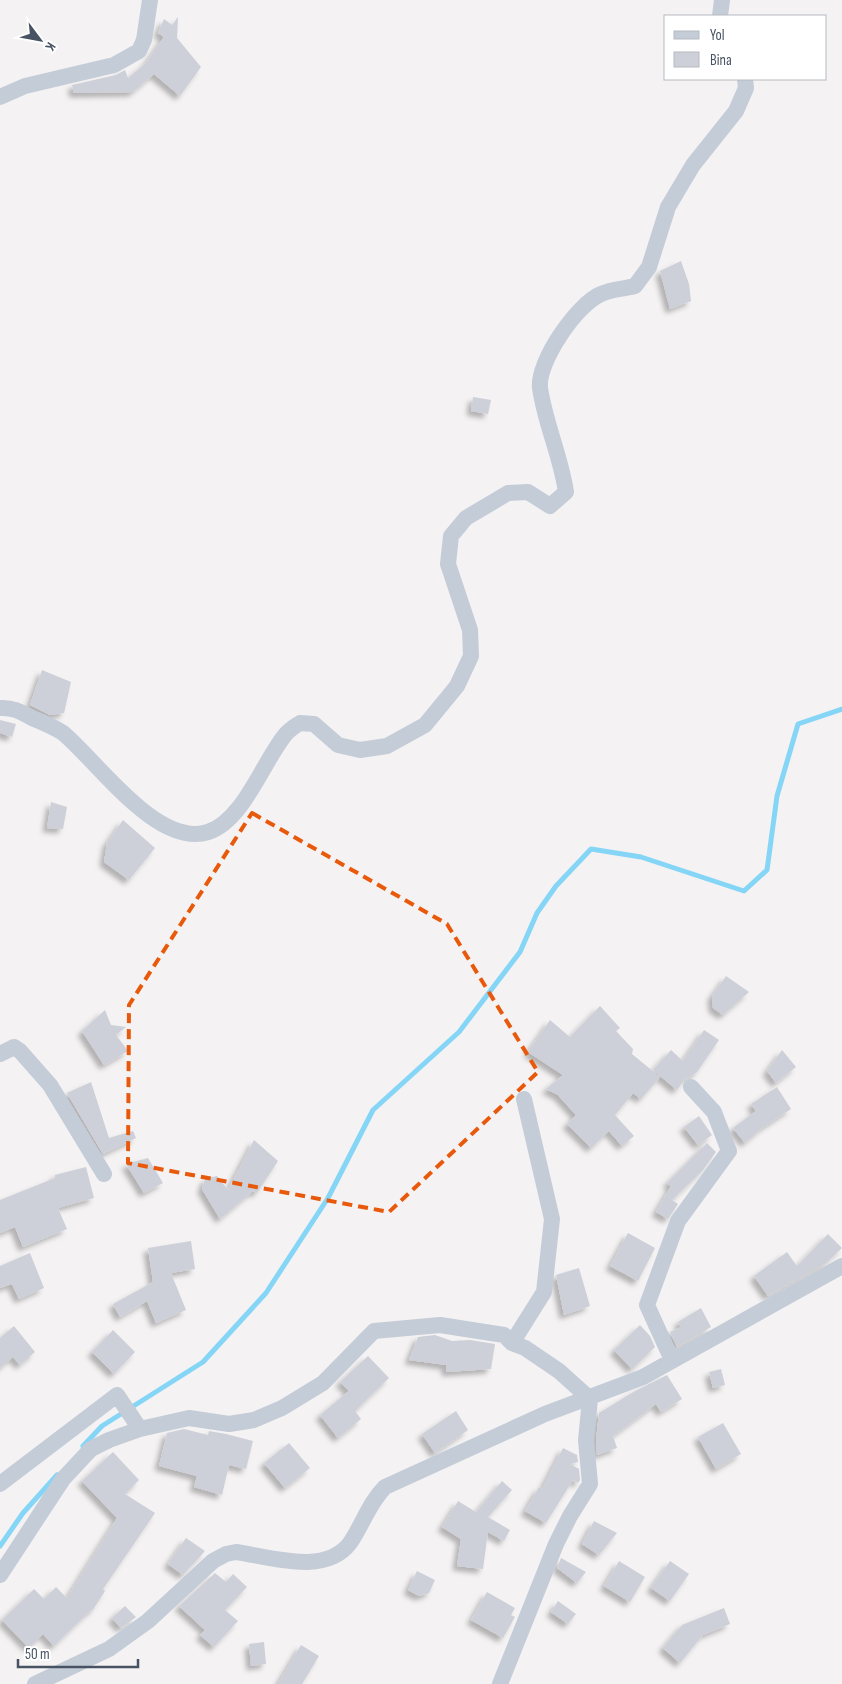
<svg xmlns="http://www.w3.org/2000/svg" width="842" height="1684" font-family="'Sofia Sans Condensed',sans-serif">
<defs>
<filter id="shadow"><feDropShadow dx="-4.5" dy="4.5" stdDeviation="2.5" flood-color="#0004"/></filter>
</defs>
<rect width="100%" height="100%" fill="#f4f2f2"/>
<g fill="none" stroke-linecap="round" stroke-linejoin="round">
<path stroke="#85d5f7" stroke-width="5" d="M 83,1446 L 102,1426 L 203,1362 L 266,1293 L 328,1198 L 373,1110 L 459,1032 L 520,952 L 537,913 L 556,886 L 591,849 L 641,857 L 744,891 L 767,870 L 777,796 L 798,724 L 842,709
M 0,1546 L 23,1513 L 57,1475"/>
</g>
<path fill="#cdd0d8" filter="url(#shadow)" d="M 178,17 L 177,38 L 201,67 L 180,96 L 154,74 L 133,92 L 74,93 L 72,85 L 116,75 L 125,70 L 128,78 L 146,63 L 164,37 L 158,33 L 164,19 L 172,25 Z
M 681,261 L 689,284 L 691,301 L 670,309 L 660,271 Z
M 473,397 L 491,400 L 488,414 L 471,411 Z
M 42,670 L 71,682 L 64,713 L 50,715 L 30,705 Z
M 0,720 L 16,724 L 12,737 L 0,733 Z
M 51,802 L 67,807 L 63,829 L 47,828 Z
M 123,820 L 155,848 L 129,880 L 104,862 L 107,843 Z
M 726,976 L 749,992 L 723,1015 L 713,1008 L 712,996 Z
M 600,1006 L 620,1028 L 616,1031 L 633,1049 L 632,1054 L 660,1077 L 641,1099 L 633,1093 L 615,1115 L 634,1136 L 622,1146 L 609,1131 L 591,1148 L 567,1124 L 576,1115 L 558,1095 L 546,1089 L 563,1075 L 528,1052 L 550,1020 L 570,1037 Z
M 105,1010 L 111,1025 L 126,1027 L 116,1035 L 128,1051 L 104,1065 L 82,1031 Z
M 704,1030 L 719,1040 L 697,1072 L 684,1080 L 677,1090 L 653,1070 L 671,1050 L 683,1061 Z
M 782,1050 L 796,1067 L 776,1083 L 767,1071 Z
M 91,1082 L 109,1138 L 133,1131 L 136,1138 L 103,1154 L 67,1093 Z
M 777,1087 L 791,1109 L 762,1128 L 745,1143 L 733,1128 L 756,1111 L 751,1104 Z
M 699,1116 L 712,1135 L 698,1145 L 684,1127 Z
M 254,1140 L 278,1161 L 257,1193 L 253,1191 L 220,1219 L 202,1189 L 205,1179 L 217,1176 L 228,1190 Z
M 707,1143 L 716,1152 L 703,1170 L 672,1200 L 678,1204 L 668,1219 L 656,1212 L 671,1186 L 667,1183 Z
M 148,1158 L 163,1183 L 144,1193 L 126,1164 Z
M 86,1167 L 94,1198 L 58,1208 L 67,1229 L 23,1247 L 15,1227 L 0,1233 L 0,1200 L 55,1178 L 55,1175 Z
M 628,1233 L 655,1248 L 638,1281 L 610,1266 Z
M 828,1234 L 842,1248 L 826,1263 L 768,1296 L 754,1276 L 787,1252 L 797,1266 Z
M 191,1241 L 195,1269 L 171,1273 L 186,1310 L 156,1323 L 147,1301 L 120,1317 L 113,1304 L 153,1282 L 148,1248 Z
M 30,1253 L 44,1288 L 19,1299 L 12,1284 L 0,1288 L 0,1266 Z
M 579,1268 L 590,1306 L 564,1315 L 556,1275 Z
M 701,1308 L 711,1327 L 677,1347 L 670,1332 L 681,1327 L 678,1322 Z
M 640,1325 L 650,1336 L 655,1347 L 632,1369 L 614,1350 Z
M 14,1326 L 35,1352 L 20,1365 L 13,1357 L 0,1368 L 0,1338 Z
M 113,1330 L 135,1352 L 114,1374 L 92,1352 Z
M 435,1335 L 452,1341 L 470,1340 L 495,1344 L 491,1369 L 446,1372 L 446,1365 L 409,1360 L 418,1337 Z
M 368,1356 L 389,1378 L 355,1411 L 361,1419 L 338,1438 L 320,1415 L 349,1391 L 340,1382 Z
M 721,1369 L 725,1385 L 713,1388 L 709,1372 Z
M 667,1375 L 682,1399 L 661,1412 L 656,1404 L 613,1436 L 617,1448 L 597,1455 L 596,1440 L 599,1413 L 635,1391 Z
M 456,1411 L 468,1430 L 435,1453 L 422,1434 Z
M 723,1423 L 741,1454 L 716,1469 L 698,1437 Z
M 184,1429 L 208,1435 L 209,1431 L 226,1434 L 253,1441 L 246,1469 L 229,1465 L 222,1495 L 194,1487 L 197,1476 L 159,1466 L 167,1433 Z
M 289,1443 L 310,1468 L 285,1488 L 264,1463 Z
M 563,1448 L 577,1455 L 578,1462 L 570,1464 L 579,1469 L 580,1480 L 578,1483 L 573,1480 L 546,1523 L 525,1511 L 539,1487 L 542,1489 Z
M 113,1452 L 139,1480 L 125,1494 L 155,1513 L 103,1589 L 105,1591 L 92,1611 L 91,1610 L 54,1646 L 43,1634 L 29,1648 L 2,1620 L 34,1589 L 44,1599 L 56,1587 L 67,1598 L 117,1518 L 82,1481 Z
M 502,1481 L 512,1490 L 488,1517 L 510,1530 L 504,1541 L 488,1532 L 483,1569 L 457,1566 L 461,1539 L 442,1527 L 458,1501 L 476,1512 Z
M 594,1521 L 617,1533 L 599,1555 L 582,1544 Z
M 186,1538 L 205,1551 L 183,1575 L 168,1564 Z
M 561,1558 L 586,1572 L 577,1583 L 557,1568 Z
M 619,1561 L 645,1577 L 630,1602 L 604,1586 Z
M 670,1561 L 689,1574 L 670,1601 L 651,1588 Z
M 417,1571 L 435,1580 L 429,1593 L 419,1596 L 408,1590 Z
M 215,1573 L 226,1582 L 233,1574 L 247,1587 L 225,1610 L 238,1621 L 214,1647 L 200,1635 L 205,1630 L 179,1606 Z
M 487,1592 L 515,1608 L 511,1615 L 515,1617 L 503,1638 L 471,1620 Z
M 558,1601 L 576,1614 L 568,1624 L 551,1612 Z
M 125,1606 L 136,1617 L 121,1628 L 112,1618 Z
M 724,1608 L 730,1624 L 703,1635 L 680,1663 L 663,1648 L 682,1625 Z
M 264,1642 L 266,1664 L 251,1666 L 249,1644 Z
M 301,1645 L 319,1656 L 302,1684 L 278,1684 Z"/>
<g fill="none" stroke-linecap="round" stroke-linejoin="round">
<path stroke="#c4ccd8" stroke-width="16" d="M 720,16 L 722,0
M 0,97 L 25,86 L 114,65 L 139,51 L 144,40 L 150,0
M 0,708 C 13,707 21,712 32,718 C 42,722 54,727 63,733 C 97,761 157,848 208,832 C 243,821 263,762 285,735 C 289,730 295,726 300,723 L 314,724 L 338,745 L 360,750 L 387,746 L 425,725 L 457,686 L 471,656 L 470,630 L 448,564 L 451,536 L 466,518 L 508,493 L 528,492 L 550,506 L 566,492 C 561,457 545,423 540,388 C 537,362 577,304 601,294 C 611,289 624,289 635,286 L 649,267 L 668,207 L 693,165 L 736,111 L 746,88 L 745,79
M 0,1054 L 14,1047 L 20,1051 L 50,1085 L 104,1174
M 512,1343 L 544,1292 L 552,1219 L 524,1099
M 672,1360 L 647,1305 L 678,1221 L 729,1151 L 714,1112 L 691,1087
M 0,1484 L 117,1395 L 140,1429
M 0,1575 L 63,1479 L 91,1449 L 109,1440 L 140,1429 L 189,1418 L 229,1424 L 254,1420 L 282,1408 L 323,1383 L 374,1331 L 440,1325 L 504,1335 L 512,1343 L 525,1348 L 559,1371 L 590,1399
M 35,1684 L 109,1649 L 148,1621 L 213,1561 L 226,1554 L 236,1552 C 271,1557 325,1576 350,1543 C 363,1524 369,1503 385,1487 L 545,1414 L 643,1377 L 842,1266
M 500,1684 L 556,1544 L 570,1516 L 590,1484 L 586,1440 L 590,1399"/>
</g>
<path fill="none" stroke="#e8590c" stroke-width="4" stroke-dasharray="10 6" stroke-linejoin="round" d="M 252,813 L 447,924 L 538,1072 L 389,1212 L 128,1163 L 129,1005 Z"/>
<rect x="664" y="15" width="162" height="65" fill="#ffffff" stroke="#b5bac0"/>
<rect x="674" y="31" width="25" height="8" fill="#c4ccd8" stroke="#b5bac0"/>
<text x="710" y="40" font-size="15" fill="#475362">Yol</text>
<rect x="674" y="52" width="25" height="15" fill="#cdd0d8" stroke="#b5bac0"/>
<text x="710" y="65" font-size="15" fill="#475362">Bina</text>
<g transform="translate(40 40) rotate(122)" stroke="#ffffff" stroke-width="4" paint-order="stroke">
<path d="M0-4L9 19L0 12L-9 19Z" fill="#475362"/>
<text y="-8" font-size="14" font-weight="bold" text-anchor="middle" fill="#475362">K</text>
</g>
<path d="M18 1659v8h120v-8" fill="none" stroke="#475362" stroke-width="2.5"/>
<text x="25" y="1659" font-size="15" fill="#475362" stroke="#ffffff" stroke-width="4" paint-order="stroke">50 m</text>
</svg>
